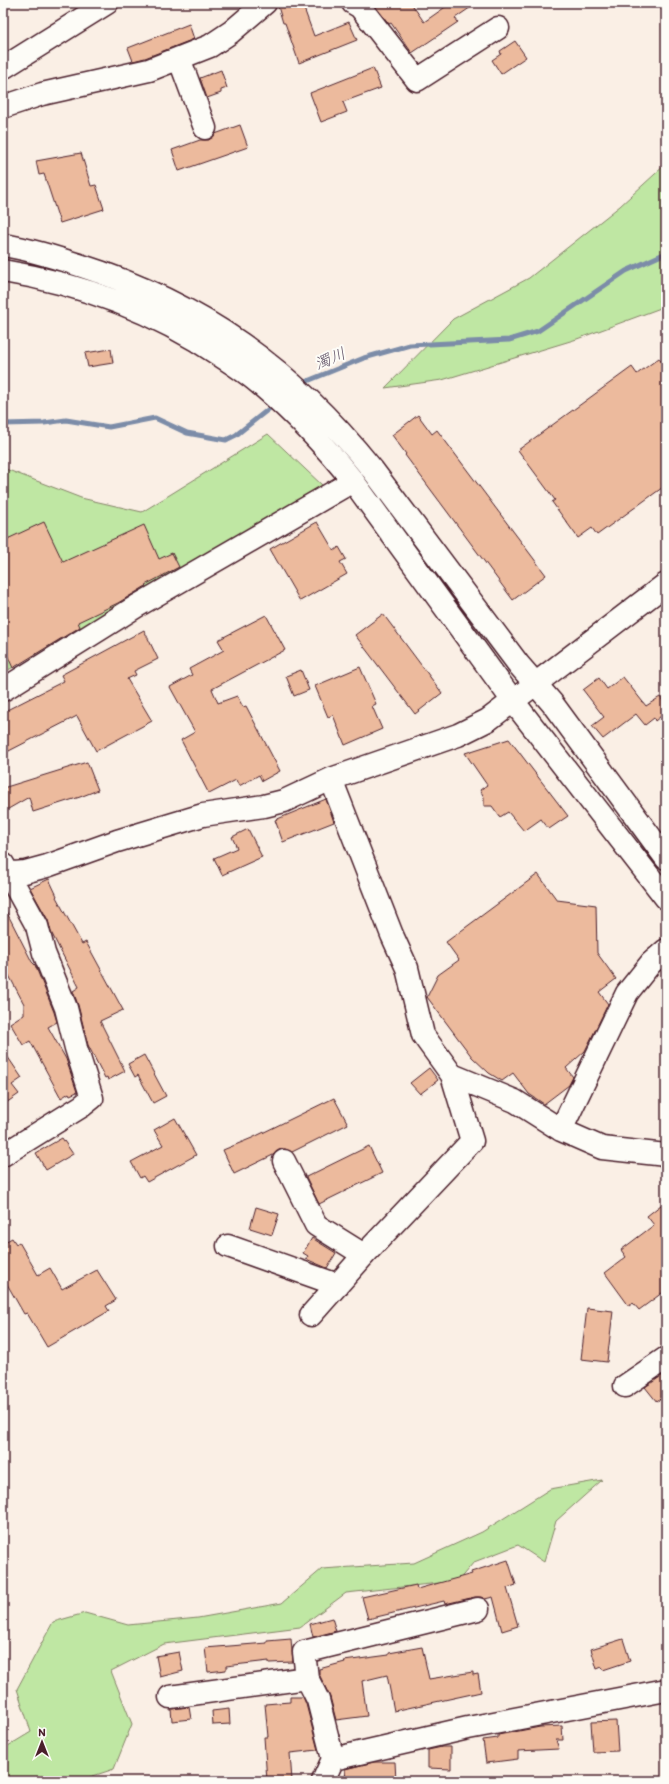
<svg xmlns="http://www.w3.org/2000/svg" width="669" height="1784" font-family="Itim,'Klee One',sans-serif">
<rect width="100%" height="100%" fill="#faefe5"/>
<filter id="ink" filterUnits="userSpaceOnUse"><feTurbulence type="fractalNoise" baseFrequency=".025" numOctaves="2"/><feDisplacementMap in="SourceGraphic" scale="8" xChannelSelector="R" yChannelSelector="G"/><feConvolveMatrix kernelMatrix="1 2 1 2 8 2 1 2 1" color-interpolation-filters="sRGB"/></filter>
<g filter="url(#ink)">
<path fill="#bfe7a3" stroke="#848367" d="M 666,164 L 666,306 L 577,339 L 442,380 L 385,388 L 453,319 L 529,278 L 620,206 Z
M 268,434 L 323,486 L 3,673 L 3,468 L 81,498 L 142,512 Z
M 602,1480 L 556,1521 L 544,1562 L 518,1545 L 474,1562 L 458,1581 L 346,1593 L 300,1627 L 164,1644 L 111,1671 L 132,1724 L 114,1769 L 78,1781 L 3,1781 L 3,1749 L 31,1732 L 17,1689 L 53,1622 L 85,1613 L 128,1625 L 198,1618 L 282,1603 L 322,1569 L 414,1563 L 482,1532 L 550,1489 Z"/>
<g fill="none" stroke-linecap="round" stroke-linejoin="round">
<path stroke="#7b8ca8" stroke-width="5" d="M 300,384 L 364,358 L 410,345 L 509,340 L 538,331 L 626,271 L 666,253
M 3,424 L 44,423 L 66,420 L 109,427 L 155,418 L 187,433 L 226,440 L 236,435 L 275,404"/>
</g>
<path fill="#ecba9d" stroke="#4a1f2b" d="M 277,3 L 302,3 L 314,36 L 349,22 L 357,40 L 299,63 L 285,23 L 283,23 Z
M 373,3 L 411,3 L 424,22 L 451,3 L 477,3 L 455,18 L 458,22 L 412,53 L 391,23 L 389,24 Z
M 189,24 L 194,39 L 145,58 L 133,61 L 128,48 Z
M 515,41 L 526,57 L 501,74 L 492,60 L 501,54 L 500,51 Z
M 373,68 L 381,88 L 343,102 L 347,112 L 321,122 L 310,93 Z
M 221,70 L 227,88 L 221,90 L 221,93 L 207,98 L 200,78 Z
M 240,125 L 248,147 L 179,171 L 172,150 L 200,140 L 209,140 L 215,134 Z
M 81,153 L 91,186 L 96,185 L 104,209 L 60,223 L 44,174 L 39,175 L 36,161 Z
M 111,349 L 113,363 L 88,367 L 85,353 Z
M 659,358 L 666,368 L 666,485 L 597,535 L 592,528 L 578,538 L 552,502 L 555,500 L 518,450 L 632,367 L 637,374 Z
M 418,415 L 432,434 L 437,430 L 546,575 L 513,600 L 405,455 L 406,454 L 392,435 Z
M 44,522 L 63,562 L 144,525 L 159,559 L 172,553 L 179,567 L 145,585 L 146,586 L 118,603 L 78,622 L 80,627 L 13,668 L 3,646 L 3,541 Z
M 317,522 L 334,551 L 339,547 L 346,559 L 340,562 L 347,574 L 300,601 L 270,549 Z
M 383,614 L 442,693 L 415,714 L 355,635 Z
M 266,615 L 285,650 L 212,689 L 218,703 L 237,696 L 243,707 L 246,706 L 280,771 L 262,781 L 259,775 L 239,786 L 236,780 L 209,794 L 181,740 L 195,732 L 170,687 L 192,675 L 189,669 L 224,650 L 218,640 Z
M 144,630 L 158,659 L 134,671 L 136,675 L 127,679 L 152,721 L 96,751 L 77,716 L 3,754 L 3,712 L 64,681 L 61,675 Z
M 360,667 L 376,704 L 372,706 L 382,729 L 345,745 L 333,715 L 328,717 L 315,686 Z
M 301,670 L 309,690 L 294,696 L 286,676 Z
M 623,677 L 646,706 L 660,697 L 666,705 L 666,712 L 655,721 L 654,718 L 645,725 L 636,714 L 603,739 L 592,726 L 604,717 L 583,690 L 599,678 L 607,689 Z
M 509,739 L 568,816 L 549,829 L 541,819 L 524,831 L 508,812 L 500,817 L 492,806 L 484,806 L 484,797 L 480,790 L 487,785 L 465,753 Z
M 87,762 L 98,790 L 80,797 L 33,812 L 29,797 L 3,812 L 3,788 Z
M 326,799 L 334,822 L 283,842 L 275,820 Z
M 248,829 L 262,857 L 222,875 L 214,858 L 237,848 L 232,837 Z
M 538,874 L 557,900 L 596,905 L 597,953 L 616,979 L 599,992 L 608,1004 L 585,1051 L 566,1068 L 573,1077 L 569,1085 L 544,1104 L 529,1094 L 513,1073 L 502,1081 L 489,1073 L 472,1057 L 427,997 L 438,975 L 459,960 L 446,942 Z
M 49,879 L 57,896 L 56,897 L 82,944 L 86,942 L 123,1010 L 100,1021 L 125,1071 L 108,1080 L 107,1077 L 105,1078 L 88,1045 L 78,1005 L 73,991 L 79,987 L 51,932 L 48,920 L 30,888 Z
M 3,905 L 32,962 L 35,965 L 54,1012 L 57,1022 L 48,1027 L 66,1059 L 77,1092 L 70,1095 L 69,1093 L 61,1098 L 30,1041 L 23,1045 L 10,1023 L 24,1014 L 24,1004 L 3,964 Z
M 3,1050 L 22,1078 L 12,1085 L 19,1094 L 3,1105 Z
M 144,1055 L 166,1096 L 153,1103 L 138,1075 L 135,1077 L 128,1064 Z
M 429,1068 L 438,1080 L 420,1094 L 410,1083 Z
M 334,1098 L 348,1124 L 292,1152 L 285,1149 L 279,1150 L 273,1155 L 234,1174 L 223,1150 L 252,1138 Z
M 175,1118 L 196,1155 L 147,1182 L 143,1176 L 140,1178 L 131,1162 L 163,1145 L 154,1130 Z
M 62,1138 L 73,1154 L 46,1170 L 36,1153 Z
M 369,1146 L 382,1173 L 319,1204 L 306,1177 Z
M 666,1201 L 666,1290 L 639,1310 L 633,1303 L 629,1306 L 605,1273 L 626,1257 L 621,1250 L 654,1225 L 647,1216 Z
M 256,1207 L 279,1214 L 272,1235 L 250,1228 Z
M 12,1238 L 16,1244 L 19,1242 L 38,1275 L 50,1268 L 62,1289 L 97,1270 L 116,1300 L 106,1306 L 109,1311 L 47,1347 L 27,1313 L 24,1314 L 3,1277 L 3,1243 Z
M 312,1238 L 336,1253 L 327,1268 L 306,1259 L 308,1256 L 303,1253 Z
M 587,1308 L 613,1311 L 607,1362 L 581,1359 Z
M 666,1373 L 666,1395 L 657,1402 L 645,1387 Z
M 508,1560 L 516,1585 L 507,1588 L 518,1626 L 502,1631 L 493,1597 L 485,1599 L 481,1597 L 475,1597 L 445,1604 L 444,1601 L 368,1619 L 362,1597 L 416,1585 L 417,1589 L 472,1574 L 471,1572 Z
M 332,1618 L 336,1631 L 313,1637 L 310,1624 Z
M 291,1639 L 293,1662 L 269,1663 L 269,1661 L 226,1666 L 226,1670 L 208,1672 L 205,1648 L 267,1643 L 267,1641 Z
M 623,1639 L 630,1661 L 603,1670 L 602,1667 L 597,1669 L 591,1649 Z
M 422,1647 L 429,1679 L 473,1672 L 473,1675 L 478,1674 L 481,1692 L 394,1711 L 387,1675 L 362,1681 L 367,1716 L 336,1720 L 330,1697 L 319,1674 L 319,1669 L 345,1662 L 344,1661 L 389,1655 L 389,1653 Z
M 179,1652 L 183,1671 L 160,1677 L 156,1656 Z
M 290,1697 L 303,1697 L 306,1704 L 318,1750 L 290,1753 L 292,1781 L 267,1781 L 264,1737 L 268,1737 L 265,1704 L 290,1702 Z
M 189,1707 L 191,1719 L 172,1721 L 171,1709 Z
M 229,1709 L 230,1724 L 213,1725 L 212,1711 Z
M 616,1721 L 618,1751 L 593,1752 L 591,1722 Z
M 562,1726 L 563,1740 L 556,1740 L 559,1749 L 518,1751 L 518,1759 L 486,1763 L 483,1740 L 498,1738 L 498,1735 L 540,1727 Z
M 442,1747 L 451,1747 L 451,1769 L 428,1768 L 428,1750 Z
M 374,1762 L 395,1762 L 396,1781 L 346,1781 L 345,1769 Z"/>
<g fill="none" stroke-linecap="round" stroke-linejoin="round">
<g stroke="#4a1f2b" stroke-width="25">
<path id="minor" d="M 353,3 L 360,7 L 417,80 L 498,28
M 179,58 L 205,128
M 3,68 L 107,3
M 3,107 L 42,94 L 149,70 L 210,46 L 231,32 L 265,3
M 3,245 C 29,249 54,257 79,265 C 202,304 291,368 372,469 L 519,665 L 552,703 L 666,858
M 3,271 C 83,284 154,311 221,356 C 235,365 249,374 261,385 C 295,414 325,446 353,481 L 513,701 L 666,898
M 3,690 L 137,606 L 353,481
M 331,779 L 392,935 L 407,968 L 423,1035 L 452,1075 L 515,1101 L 561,1130 L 602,1148 L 666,1155
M 3,864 L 37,926 L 44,953 L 66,1008 L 76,1048 L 92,1098 L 82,1106 L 3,1155
M 3,874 L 25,872 L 47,866 L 117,841 L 203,815 L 264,806 L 284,801 L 331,779 L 458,735 L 488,720 L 666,584
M 561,1130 L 627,993 L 651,963 L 666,950
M 284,1161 L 316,1225 L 364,1255
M 228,1246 L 338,1285
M 311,1315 L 364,1255 L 472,1141 L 452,1075
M 625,1386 L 666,1358
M 170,1697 L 307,1678
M 333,1759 L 318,1700 L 307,1678 L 304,1652 L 478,1609
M 323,1781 L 333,1759 L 468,1728 L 666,1690"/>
</g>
<use href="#minor" stroke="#fdfcf7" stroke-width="22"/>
</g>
</g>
<g text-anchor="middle" stroke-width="4" stroke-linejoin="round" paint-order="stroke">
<g font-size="16" font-style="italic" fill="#635569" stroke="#fdfcf7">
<text transform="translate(330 358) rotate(-23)" y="6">濁川</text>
</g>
</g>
<rect width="669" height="1784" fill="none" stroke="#fdfcf7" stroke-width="16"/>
<rect x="8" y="8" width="653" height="1768" fill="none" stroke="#4a1f2b" stroke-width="1.5" filter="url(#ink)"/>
<g transform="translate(42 1742)" stroke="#fdfcf7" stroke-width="3" paint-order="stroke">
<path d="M0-3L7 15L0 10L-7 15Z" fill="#4a1f2b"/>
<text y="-6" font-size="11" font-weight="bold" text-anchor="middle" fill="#4a1f2b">N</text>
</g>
</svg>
